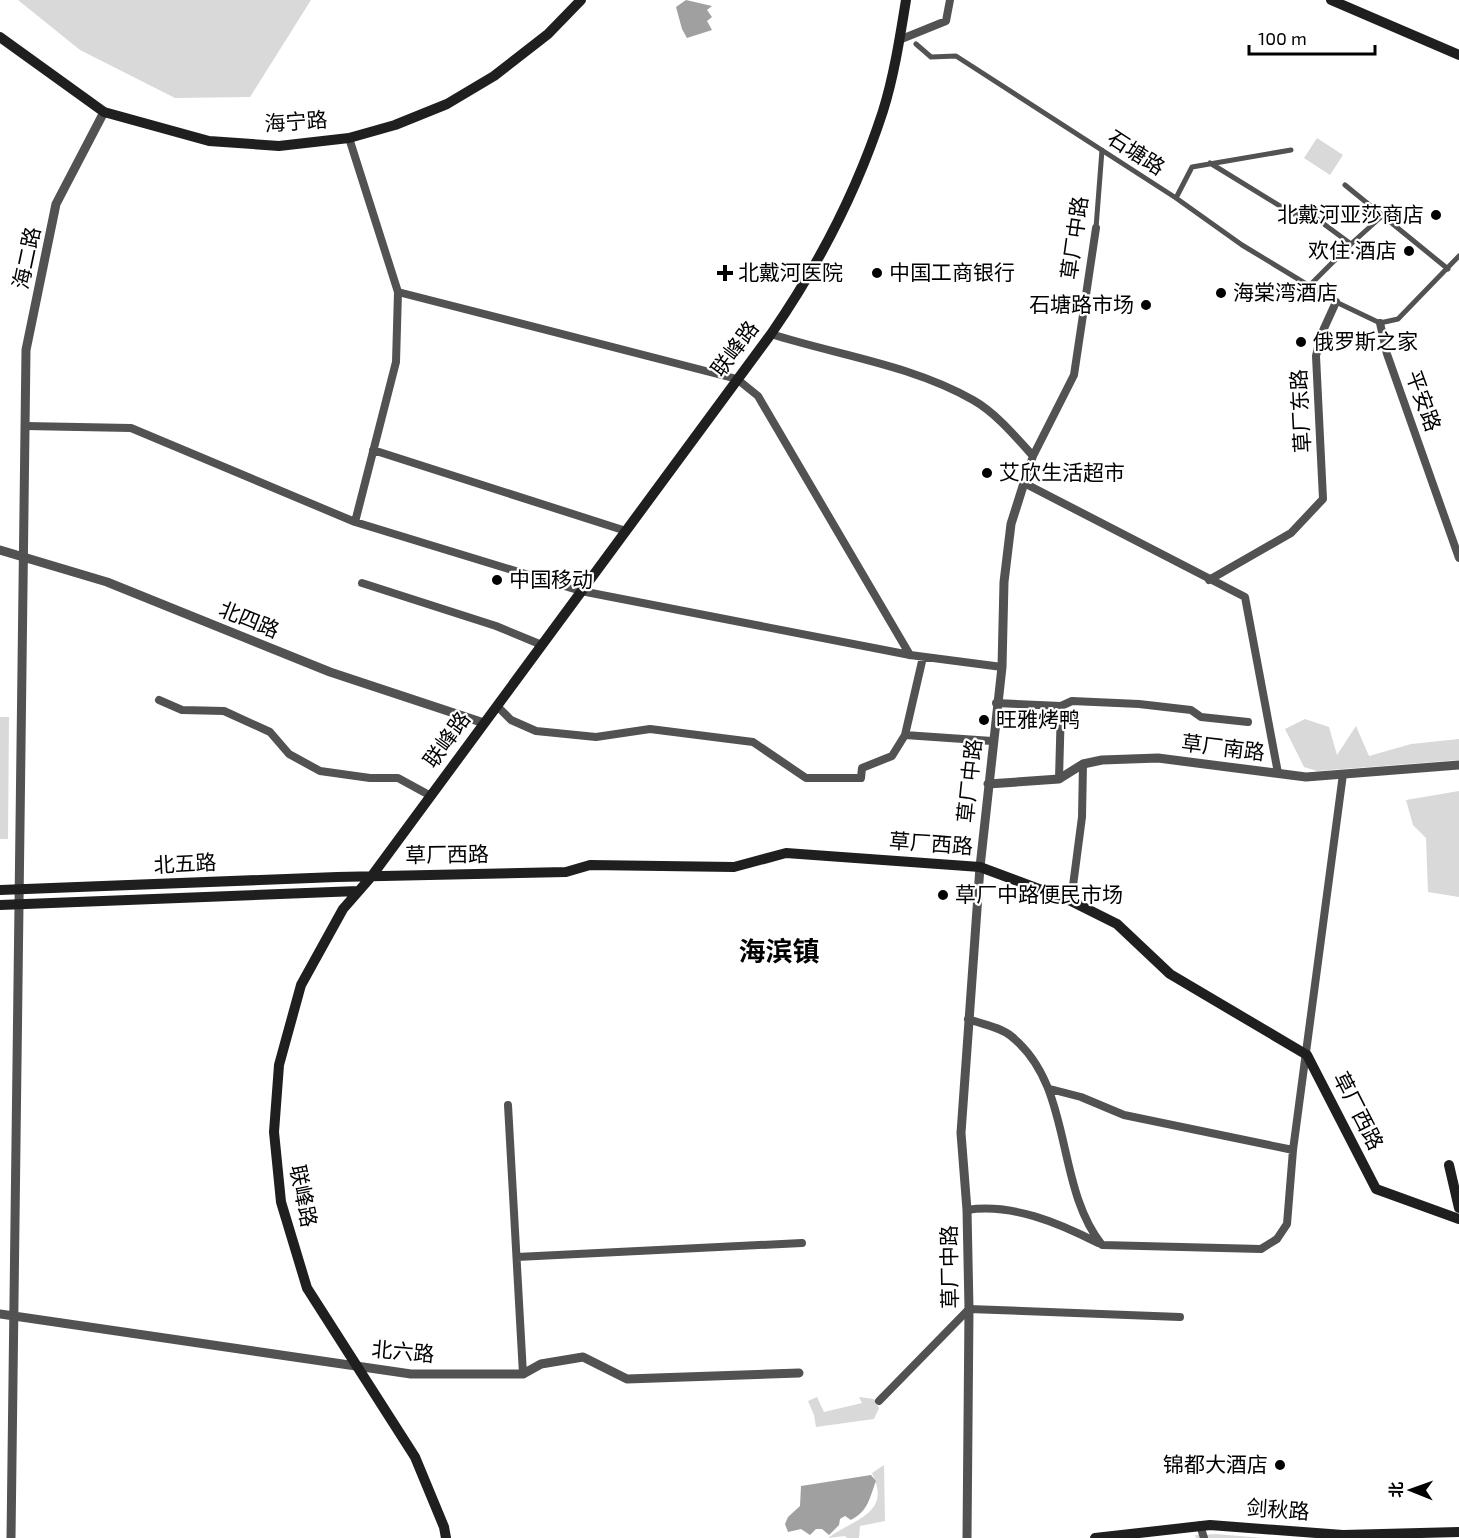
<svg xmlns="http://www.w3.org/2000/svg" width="1459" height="1538" font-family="'Exo 2','Noto Sans SC',sans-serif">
<rect width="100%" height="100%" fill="#fff"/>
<path fill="#d9d9d9" d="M 18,0 L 311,0 L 250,97 L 175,98 L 80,50 Z
M 1317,138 L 1343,155 L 1330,175 L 1304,158 Z
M 0,717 L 9,717 L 8,839 L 0,839 Z
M 1305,719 L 1329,727 L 1337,755 L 1356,726 L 1369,756 L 1411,744 L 1459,739 L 1459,760 L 1317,771 L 1304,767 L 1285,729 Z
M 1459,791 L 1459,897 L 1428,892 L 1426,838 L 1413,825 L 1406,800 Z
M 817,1397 L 824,1412 L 862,1403 L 859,1397 L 874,1399 L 879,1408 L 874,1419 L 816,1427 L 814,1415 L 808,1401 Z
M 884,1465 L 885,1521 L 860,1526 L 859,1538 L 847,1538 L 845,1536 L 828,1538 C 855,1518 892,1514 872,1473 Z
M 1216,1534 L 1263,1538 L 1196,1538 L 1195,1535 Z"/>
<path fill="#a0a0a0" d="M 686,0 L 712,6 L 707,10 L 712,17 L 707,21 L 712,30 L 687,38 L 682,29 L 676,7 Z
M 871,1475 L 876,1481 C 869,1499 869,1510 851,1520 L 845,1516 L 840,1519 L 839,1525 L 829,1535 L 822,1529 L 816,1529 L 810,1535 L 801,1529 L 788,1532 L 785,1524 L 788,1517 L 800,1506 L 801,1486 Z"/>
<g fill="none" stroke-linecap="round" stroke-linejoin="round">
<path stroke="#525252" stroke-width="5" d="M 916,44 L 931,57 L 956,56 L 1176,198 L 1242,245 L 1336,302 L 1380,323 L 1398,319 L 1459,256
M 1210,163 L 1293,214 L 1313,216 L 1351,244 L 1382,216
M 1345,185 L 1448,269
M 1176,198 L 1192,167 L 1291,150
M 1096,228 L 1102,150
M 1309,286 L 1351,244"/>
<path stroke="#525252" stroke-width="8" d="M 899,40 L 946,21 L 950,0
M 349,138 L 398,292 L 396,362 L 355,522
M 1096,228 L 1074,375 L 1033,456 L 1024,483 L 1245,597 L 1278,773
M 398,292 L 737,379 L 758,396 L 910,655
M 1380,323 L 1387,354 L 1459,558
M 771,334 C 837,355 912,365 973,400 C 996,413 1015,436 1033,456
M 25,426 L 131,428 L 355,522 L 581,591 L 910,655 L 1002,667
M 373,450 L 626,531
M 1209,580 L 1291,533 L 1323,499 L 1316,356 L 1321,335 L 1336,302
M 362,583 L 496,626 L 542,645
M 159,700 L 182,710 L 224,711 L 270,732 L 289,754 L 320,771 L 370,778 L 398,778 L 431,796
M 996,703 L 1061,706 L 1072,701 L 1139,704 L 1191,710 L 1201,717 L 1248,722
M 497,706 L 511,720 L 536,731 L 596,737 L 650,729 L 753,742 L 806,778 L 861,778 L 862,768 L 892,756 L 905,735 L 923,657
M 905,735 L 992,741
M 1059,779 L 1061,706
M 1071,901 L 1082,817 L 1083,764
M 968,1019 C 981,1024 1001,1027 1011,1036 C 1074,1086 1054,1185 1102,1245 L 1261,1249 L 1277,1239 L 1287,1224 L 1293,1150 L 1343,774
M 1050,1089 L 1081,1097 L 1124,1115 L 1293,1150
M 508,1105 L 523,1374
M 967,1210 C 1012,1203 1059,1223 1098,1243
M 517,1257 L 802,1243
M 879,1401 L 969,1309 L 1180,1317
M 1200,1525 L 1204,1538"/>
<path stroke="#525252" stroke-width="9" d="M 0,550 L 107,582 L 330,672 L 484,723
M 988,784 L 1059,779 L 1083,764 L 1102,760 L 1158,758 L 1306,777 L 1459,765
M 0,1314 L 411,1374 L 523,1374 L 541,1364 L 583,1357 L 627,1379 L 799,1373
M 11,1538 L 26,350 L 56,204 L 104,112
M 967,1538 L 969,1309 L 967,1210 L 961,1133 L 980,867 L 1002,667 L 1004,582 L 1011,524 L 1024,483"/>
<path stroke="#1f1f1f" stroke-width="10" d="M 1331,0 L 1459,55
M 0,37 L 104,112 L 209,141 L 279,146 L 349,138 L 395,125 L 447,104 L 494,76 L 548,34 L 581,0
M 0,890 L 337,877 L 566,872 L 590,865 L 734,867 L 786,853 L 980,867 L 1071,901 L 1117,924 L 1170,974 L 1307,1055 L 1376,1189 L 1459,1219
M 0,905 L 358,891
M 1449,1165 L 1459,1208
M 446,1538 L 444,1527 L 415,1457 L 307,1288 L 281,1202 L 274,1132 L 279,1065 L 301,985 L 343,909 L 371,877 L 771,334 C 818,266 857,191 883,111 C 894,76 900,37 906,0
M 1095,1538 L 1210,1525 L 1343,1535 L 1459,1532"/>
</g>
<g fill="#000" stroke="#fff" stroke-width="2">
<circle cx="1436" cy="215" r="6"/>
<circle cx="1409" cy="251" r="6"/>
<path d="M722 264h6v6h6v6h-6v6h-6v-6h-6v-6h6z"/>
<circle cx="877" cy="273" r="6"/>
<circle cx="1221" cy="293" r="6"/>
<circle cx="1146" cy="305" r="6"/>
<circle cx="1301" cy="342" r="6"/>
<circle cx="987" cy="473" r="6"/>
<circle cx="497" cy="580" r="6"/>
<circle cx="984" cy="720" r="6"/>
<circle cx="943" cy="895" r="6"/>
<circle cx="1280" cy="1465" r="6"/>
</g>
<g text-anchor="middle" stroke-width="4.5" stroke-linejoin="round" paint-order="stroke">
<g font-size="21" fill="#000" stroke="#fff">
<text transform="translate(296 122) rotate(-4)" y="7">海宁路</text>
<text transform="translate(1136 153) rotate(33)" y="7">石塘路</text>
<text transform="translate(1075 238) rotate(-82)" y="7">草厂中路</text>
<text transform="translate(27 258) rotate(-78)" y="7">海二路</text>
<text transform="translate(735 349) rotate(-53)" y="7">联峰路</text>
<text transform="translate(1423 401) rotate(70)" y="7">平安路</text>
<text transform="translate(1301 411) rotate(-93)" y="7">草厂东路</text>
<text transform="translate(249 620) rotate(22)" y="7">北四路</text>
<text transform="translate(447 740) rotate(-54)" y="7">联峰路</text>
<text transform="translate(1223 748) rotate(7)" y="7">草厂南路</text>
<text transform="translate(970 781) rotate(-84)" y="7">草厂中路</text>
<text transform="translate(931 844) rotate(4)" y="7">草厂西路</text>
<text transform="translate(447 855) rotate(-1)" y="7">草厂西路</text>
<text transform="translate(185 864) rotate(-3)" y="7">北五路</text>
<text transform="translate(1358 1111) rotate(63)" y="7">草厂西路</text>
<text transform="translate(303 1196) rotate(79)" y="7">联峰路</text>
<text transform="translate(950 1267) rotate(-91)" y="7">草厂中路</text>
<text transform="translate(403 1352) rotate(5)" y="7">北六路</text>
<text transform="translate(1278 1510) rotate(4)" y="7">剑秋路</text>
</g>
<g font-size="21" fill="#000" stroke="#fff" text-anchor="start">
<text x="1424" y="222" text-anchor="end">北戴河亚莎商店</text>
<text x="1397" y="258" text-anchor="end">欢住·酒店</text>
<text x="738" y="280">北戴河医院</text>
<text x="889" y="280">中国工商银行</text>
<text x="1233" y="300">海棠湾酒店</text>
<text x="1134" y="312" text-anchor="end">石塘路市场</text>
<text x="1313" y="349">俄罗斯之家</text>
<text x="999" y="480">艾欣生活超市</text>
<text x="509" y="587">中国移动</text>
<text x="996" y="727">旺雅烤鸭</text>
<text x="955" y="902">草厂中路便民市场</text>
<text x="1268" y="1472" text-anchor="end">锦都大酒店</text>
</g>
<g font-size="27" font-weight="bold" fill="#000" stroke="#fff">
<text x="779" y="961">海滨镇</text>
</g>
</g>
<g transform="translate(1411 1490) rotate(271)" stroke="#ffffff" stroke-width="4.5" paint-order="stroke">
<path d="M0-4.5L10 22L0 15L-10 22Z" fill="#000000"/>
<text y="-9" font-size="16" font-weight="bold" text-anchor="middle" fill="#000000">北</text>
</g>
<path d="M1249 45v9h126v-9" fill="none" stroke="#000000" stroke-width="3"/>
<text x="1258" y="45" font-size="18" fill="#000000" stroke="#ffffff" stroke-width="4.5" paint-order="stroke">100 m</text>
</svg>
